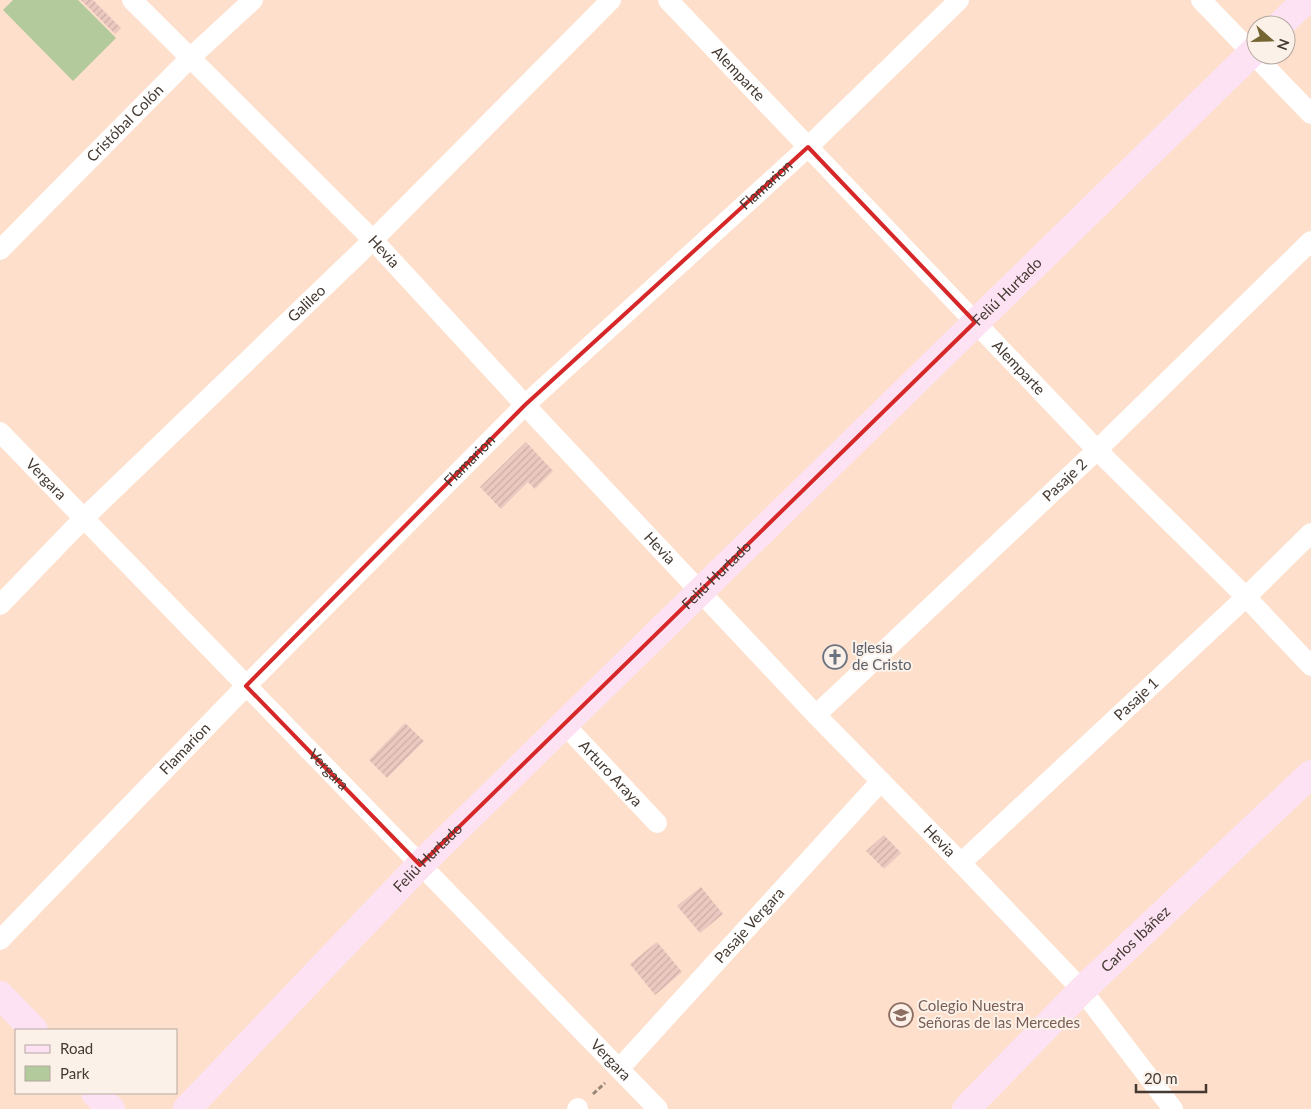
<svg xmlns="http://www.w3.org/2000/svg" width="1311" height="1109" font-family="Lato,sans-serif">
<defs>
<pattern id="building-hatch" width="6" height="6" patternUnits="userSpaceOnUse" patternTransform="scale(1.25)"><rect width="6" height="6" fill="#ecc9c0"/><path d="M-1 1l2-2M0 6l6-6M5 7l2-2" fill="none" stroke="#ccada5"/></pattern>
</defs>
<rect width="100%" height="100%" fill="#fddfcb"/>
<path fill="#b3ca9c" d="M 13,0 L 78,0 L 116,38 L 73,81 L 3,10 Z"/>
<path fill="url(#building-hatch)" d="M 81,0 L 93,0 L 121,28 L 115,34 Z
M 526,442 L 553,471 L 535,489 L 528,482 L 501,509 L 480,487 Z
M 405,723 L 424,741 L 387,778 L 369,760 Z
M 884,835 L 901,853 L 884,869 L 866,851 Z
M 701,887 L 723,914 L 700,933 L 677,906 Z
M 657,942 L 682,972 L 655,995 L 630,964 Z"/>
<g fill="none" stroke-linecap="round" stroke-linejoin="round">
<path stroke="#9b8779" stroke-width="3" stroke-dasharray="5 2.5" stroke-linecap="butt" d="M 593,1094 L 605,1083"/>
<g stroke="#fff" stroke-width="20">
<path id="s1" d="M 132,0 L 373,240 L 525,405 L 816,715 L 961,863 L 1082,990 L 1173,1109"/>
<path id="s2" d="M 668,0 L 1097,450 L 1246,597 L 1311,666"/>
<path d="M 1201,0 L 1311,114"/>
<path id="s3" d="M 0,250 L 190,58 L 253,0"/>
<path id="s4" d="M 0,432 L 658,1109"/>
<path id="s5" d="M 0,605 L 84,518 L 373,240 L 611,0"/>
<path id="s6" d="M 816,715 L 1097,450 L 1311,241"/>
<path id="s7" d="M 564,724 L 657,823"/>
<path id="s8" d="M 961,863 L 1246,597 L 1311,533"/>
<path id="s9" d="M 0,940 L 246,686 L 525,405 L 808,147 L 959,0"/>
<path id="s10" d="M 619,1069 L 881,781"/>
<path d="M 577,1109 L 578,1108"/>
</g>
<g stroke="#fde2f3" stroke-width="28">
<path d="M 1280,25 L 1306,0"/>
<path d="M 0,995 L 34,1030"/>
<path d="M 95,1093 L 111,1109"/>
<path id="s11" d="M 187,1109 L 420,865 L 1256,49"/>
<path id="s12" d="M 966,1109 L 1082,990 L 1311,774"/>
</g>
</g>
<path fill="none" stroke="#d62828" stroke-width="4" stroke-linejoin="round" d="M 808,147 L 975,322 L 420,865 L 246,686 L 525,405 Z"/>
<defs>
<g id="church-ring" transform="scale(1.25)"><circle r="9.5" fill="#fcf1e8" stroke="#6b7280" stroke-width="1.5"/><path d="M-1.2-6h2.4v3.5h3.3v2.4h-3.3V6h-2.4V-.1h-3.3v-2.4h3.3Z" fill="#6b7280"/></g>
<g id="school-ring" transform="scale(1.25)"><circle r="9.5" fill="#fcf1e8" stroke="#8d6e63" stroke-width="1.5"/><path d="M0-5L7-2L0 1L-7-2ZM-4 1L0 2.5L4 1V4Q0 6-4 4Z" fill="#8d6e63"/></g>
</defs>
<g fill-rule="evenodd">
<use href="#church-ring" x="835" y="657"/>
<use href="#school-ring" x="901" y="1015"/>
</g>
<g text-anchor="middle" stroke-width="4" stroke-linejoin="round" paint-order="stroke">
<g font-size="15" fill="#453a32" stroke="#fcf1e8">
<text dy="5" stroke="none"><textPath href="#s2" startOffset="102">Alemparte</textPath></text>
<text dy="5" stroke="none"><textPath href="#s3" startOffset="178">Cristóbal Colón</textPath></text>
<text dy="5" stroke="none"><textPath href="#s9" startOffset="1076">Flamarion</textPath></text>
<text dy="5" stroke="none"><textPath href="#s1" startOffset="356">Hevia</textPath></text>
<text dy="5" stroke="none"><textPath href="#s11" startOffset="1158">Feliú Hurtado</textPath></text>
<text dy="5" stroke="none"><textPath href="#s5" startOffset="430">Galileo</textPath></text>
<text dy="5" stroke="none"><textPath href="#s2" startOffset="508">Alemparte</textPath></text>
<text dy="5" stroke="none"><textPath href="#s9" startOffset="671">Flamarion</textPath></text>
<text dy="5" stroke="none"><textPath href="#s6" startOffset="342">Pasaje 2</textPath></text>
<text dy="5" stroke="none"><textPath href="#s4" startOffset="66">Vergara</textPath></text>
<text dy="5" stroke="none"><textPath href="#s1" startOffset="761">Hevia</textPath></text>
<text dy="5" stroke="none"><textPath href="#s11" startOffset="752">Feliú Hurtado</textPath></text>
<text dy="5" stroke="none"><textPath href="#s8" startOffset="240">Pasaje 1</textPath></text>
<text dy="5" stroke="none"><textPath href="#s9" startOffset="266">Flamarion</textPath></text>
<text dy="5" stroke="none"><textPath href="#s4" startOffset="471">Vergara</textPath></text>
<text dy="5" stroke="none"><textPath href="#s7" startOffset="68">Arturo Araya</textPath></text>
<text dy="5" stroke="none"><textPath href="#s1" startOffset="1166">Hevia</textPath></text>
<text dy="5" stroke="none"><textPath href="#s11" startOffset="348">Feliú Hurtado</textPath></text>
<text dy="5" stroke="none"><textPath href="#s10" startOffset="194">Pasaje Vergara</textPath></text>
<text dy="5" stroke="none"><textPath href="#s12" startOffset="240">Carlos Ibáñez</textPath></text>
<text dy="5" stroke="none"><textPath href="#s4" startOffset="876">Vergara</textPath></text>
</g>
<g font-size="15" fill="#5b616d" stroke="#fcf1e8" text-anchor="start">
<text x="852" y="653">Iglesia<tspan x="852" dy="17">de Cristo</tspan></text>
</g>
<g font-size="15" fill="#785e54" stroke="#fcf1e8" text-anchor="start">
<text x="918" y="1011">Colegio Nuestra<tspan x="918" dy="17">Señoras de las Mercedes</tspan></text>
</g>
</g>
<rect x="15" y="1029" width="162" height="65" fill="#fcf1e8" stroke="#b3a89f"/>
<rect x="25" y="1045" width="25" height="8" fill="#fde2f3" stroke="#b3a89f"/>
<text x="60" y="1054" font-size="15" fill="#453a32">Road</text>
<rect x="25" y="1066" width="25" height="15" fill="#b3ca9c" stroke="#b3a89f"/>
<text x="60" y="1079" font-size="15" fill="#453a32">Park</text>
<g transform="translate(1271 40) rotate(110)"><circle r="24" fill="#fcf1e8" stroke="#b3a89f"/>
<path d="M0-4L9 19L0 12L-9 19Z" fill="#746532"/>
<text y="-8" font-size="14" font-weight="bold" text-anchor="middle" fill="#453a32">N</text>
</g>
<path d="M1136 1084v8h70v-8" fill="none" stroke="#453a32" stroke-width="2.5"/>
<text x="1144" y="1084" font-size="15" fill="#453a32" stroke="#fcf1e8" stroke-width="4" paint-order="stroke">20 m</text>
</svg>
